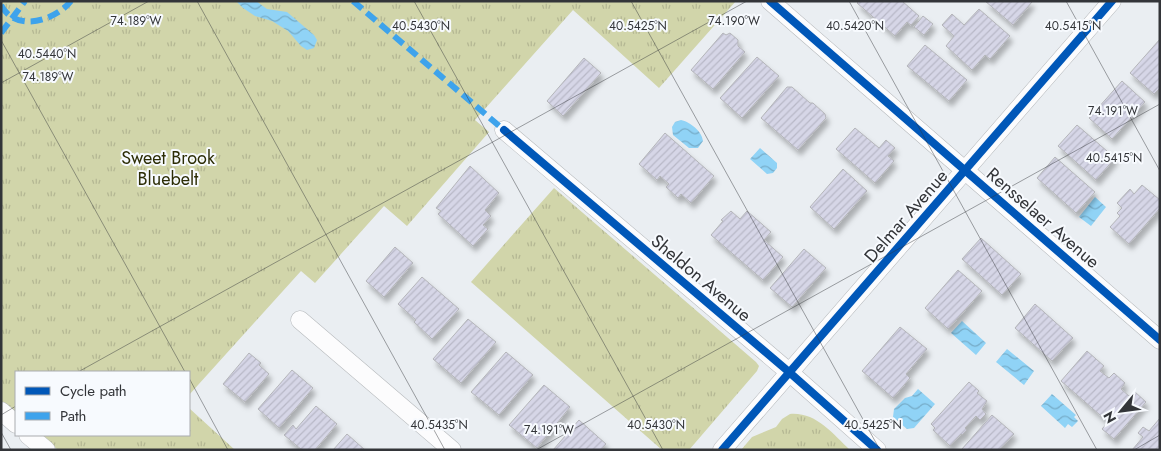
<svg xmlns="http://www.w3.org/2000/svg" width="1161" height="451" font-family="Jost,sans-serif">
<defs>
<pattern id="park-tufts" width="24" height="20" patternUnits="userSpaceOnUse" patternTransform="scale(1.25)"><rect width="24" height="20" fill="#d1d5aa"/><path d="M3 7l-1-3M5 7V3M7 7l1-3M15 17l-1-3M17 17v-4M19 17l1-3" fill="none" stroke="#b4b793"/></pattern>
<pattern id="water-waves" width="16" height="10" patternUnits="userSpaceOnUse" patternTransform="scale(1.25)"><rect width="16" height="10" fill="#90d3f6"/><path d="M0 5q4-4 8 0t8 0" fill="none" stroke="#76acc8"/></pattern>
<pattern id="building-hatch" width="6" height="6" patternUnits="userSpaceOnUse" patternTransform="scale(1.25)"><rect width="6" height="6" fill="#d6d6e7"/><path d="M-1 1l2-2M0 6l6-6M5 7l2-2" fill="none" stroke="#b8b8c7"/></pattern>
<filter id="shadow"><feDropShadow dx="3" dy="5.5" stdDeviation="2.5" flood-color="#0004"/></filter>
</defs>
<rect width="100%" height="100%" fill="#eaeef2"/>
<path fill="url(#park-tufts)" d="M 1,1 L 736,1 L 659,88 L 573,10 L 475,120 L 489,132 L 407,226 L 384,206 L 315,283 L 301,271 L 189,395 L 189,372 L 16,372 L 16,414 L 1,401 Z
M 554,188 L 756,362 L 759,366 L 757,371 L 689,450 L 662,450 L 471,282 Z
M 189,408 L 235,450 L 58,450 L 40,435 L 189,435 Z
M 790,414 C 816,412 832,433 850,450 L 741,450 L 752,437 L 776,427 L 782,419 Z"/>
<path fill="url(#water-waves)" d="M 236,1 L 256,1 L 267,9 L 287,12 L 314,35 L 317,40 L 314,48 L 307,50 L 301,46 L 288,31 L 272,21 L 255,16 L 243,8 Z
M 681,120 C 690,122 702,131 703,141 L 698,148 L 689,148 L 673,135 L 672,127 L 675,122 Z
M 760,148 L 777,163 L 777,168 L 773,173 L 767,174 L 750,159 Z
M 1095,197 L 1106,207 L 1091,226 L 1079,217 Z
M 962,321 L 986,343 L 976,355 L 951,333 Z
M 1007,349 L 1034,371 L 1024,385 L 996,362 Z
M 918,389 L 935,404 L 914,428 L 907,429 L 893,417 L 894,409 L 905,398 L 912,396 Z
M 1052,394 L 1076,415 L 1074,417 L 1078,421 L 1072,427 L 1068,424 L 1065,428 L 1041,406 Z"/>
<path fill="url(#building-hatch)" stroke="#b4b5b9" filter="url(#shadow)" d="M 859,1 L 902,1 L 919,16 L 911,25 L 907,22 L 895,36 L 857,3 Z
M 985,1 L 1031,1 L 1032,2 L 1013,25 Z
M 979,9 L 1010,36 L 990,59 L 985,55 L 972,70 L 946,46 L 954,36 L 942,25 L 952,14 L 964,25 Z
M 923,16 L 933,24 L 924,35 L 914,27 Z
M 723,33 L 726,35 L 730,33 L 738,40 L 738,46 L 745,52 L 713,89 L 691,70 Z
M 1160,39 L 1160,88 L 1154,94 L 1130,73 Z
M 925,45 L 967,80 L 949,101 L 907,66 Z
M 757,57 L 779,76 L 742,118 L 720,98 Z
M 584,58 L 601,73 L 563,116 L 547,101 Z
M 1122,81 L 1145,102 L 1112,139 L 1089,118 Z
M 787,87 L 792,87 L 810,103 L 813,103 L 825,114 L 826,118 L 798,150 L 761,118 Z
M 1077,125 L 1115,158 L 1096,180 L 1058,146 Z
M 855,128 L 879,148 L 886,140 L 895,148 L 888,156 L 894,161 L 875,183 L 836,149 Z
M 665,133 L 714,176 L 691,203 L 681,194 L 678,198 L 666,187 L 669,184 L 660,176 L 657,180 L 639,164 Z
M 1055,157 L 1095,192 L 1076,213 L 1037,178 Z
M 470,166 L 499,193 L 485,210 L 491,216 L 483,225 L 488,229 L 473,246 L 438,214 L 441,211 L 436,208 Z
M 843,169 L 867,191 L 834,229 L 810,207 Z
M 1142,185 L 1160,200 L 1160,208 L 1129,244 L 1110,227 L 1120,216 L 1117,213 L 1122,208 L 1117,203 L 1130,189 L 1134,194 Z
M 731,211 L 740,219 L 747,211 L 771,232 L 764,240 L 783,257 L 763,280 L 711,235 L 723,221 L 721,220 Z
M 981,238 L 1021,274 L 1002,295 L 962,259 Z
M 395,247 L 413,263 L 384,297 L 366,281 Z
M 804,249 L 826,268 L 792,307 L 770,288 Z
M 958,270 L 982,291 L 948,329 L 925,308 Z
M 422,277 L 459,309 L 432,339 L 414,322 L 416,320 L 398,304 Z
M 1035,304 L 1073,338 L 1052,361 L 1015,328 Z
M 468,319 L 496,342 L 461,383 L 433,359 Z
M 900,327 L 927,349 L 906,374 L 910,378 L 893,398 L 862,371 Z
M 1087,351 L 1104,366 L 1100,371 L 1109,378 L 1114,373 L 1125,383 L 1121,389 L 1129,396 L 1134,391 L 1146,402 L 1114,439 L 1102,429 L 1108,422 L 1061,381 Z
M 506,352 L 533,375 L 499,415 L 471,392 Z
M 249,353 L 261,363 L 259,365 L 269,374 L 245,402 L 223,384 Z
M 292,370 L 313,388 L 279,428 L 258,409 Z
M 969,382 L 979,391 L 977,393 L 987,401 L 982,409 L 986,414 L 980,420 L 976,416 L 965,428 L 967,430 L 962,435 L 961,434 L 950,446 L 933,430 L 935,428 L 931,424 Z
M 544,385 L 570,407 L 537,448 L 509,425 Z
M 316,406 L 337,424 L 315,450 L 302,450 L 284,435 L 293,425 L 296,429 Z
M 992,415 L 1014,434 L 999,450 L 961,450 Z
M 1160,418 L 1160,450 L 1132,450 L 1143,437 L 1138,433 L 1143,427 L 1149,431 Z
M 579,420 L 606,444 L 601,450 L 553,450 Z
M 347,434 L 365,450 L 333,450 Z"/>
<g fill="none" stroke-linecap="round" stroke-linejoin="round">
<g stroke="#b6b9bc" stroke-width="19">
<path id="street" d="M 770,1 L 1160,340
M 504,130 L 789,372 L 877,450
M 300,320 L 452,450
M 1,411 L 16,424
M 28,435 L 46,450
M 722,450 L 1112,1"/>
</g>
<use href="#street" stroke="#fcfcfd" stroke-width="18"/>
<path stroke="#3ea3ec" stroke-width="6" stroke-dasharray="12 6" stroke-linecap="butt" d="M 353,1 L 504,130
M 1,5 C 15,33 55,21 71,1
M 1,33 L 25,1"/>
<g stroke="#f7fafe" stroke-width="11">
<path id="cycleway" d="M 770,1 L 1160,340
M 504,130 L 789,372 L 877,450
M 722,450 L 1112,1"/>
</g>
<use href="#cycleway" stroke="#0057b8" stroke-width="8"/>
</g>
<path fill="none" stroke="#333539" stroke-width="1" stroke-opacity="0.45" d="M 197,1 L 445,450M 414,1 L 663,450M 631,1 L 880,450M 849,1 L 1097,450M 1066,1 L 1160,171M 1,40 L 185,372M 1,83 L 149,1M 78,372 L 747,1M 189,378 L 228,450M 1,415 L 16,406M 1,432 L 11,450M 536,450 L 1160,104M 1134,450 L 1160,435"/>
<g text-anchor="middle" stroke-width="4" stroke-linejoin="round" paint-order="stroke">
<g font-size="18" fill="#2c2d05" stroke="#f7fafe">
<text x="168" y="164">Sweet Brook<tspan x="168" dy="21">Bluebelt</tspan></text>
</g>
<g font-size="18" fill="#333539" stroke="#f7fafe">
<text transform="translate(906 216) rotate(-49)" y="6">Delmar Avenue</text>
<text transform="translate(1043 218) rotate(41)" y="6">Rensselaer Avenue</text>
<text transform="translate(701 278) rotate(40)" y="6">Sheldon Avenue</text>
</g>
</g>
<g font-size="12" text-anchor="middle" fill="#333539" stroke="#f7fafe" stroke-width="4" stroke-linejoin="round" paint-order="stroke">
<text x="136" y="25">74.189°W</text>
<text x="734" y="25">74.190°W</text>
<text x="421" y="30">40.5430°N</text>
<text x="638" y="30">40.5425°N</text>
<text x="855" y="30">40.5420°N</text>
<text x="1073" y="30">40.5415°N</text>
<text x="47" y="58">40.5440°N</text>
<text x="48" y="81">74.189°W</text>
<text x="1113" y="115">74.191°W</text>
<text x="1114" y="162">40.5415°N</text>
<text x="439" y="429">40.5435°N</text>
<text x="656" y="429">40.5430°N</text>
<text x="873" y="429">40.5425°N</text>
<text x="549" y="434">74.191°W</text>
</g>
<rect width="1161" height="451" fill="none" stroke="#333539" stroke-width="5"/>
<rect x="15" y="371" width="175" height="65" fill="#f7fafe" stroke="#a9abaf"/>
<rect x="25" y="387" width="25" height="8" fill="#0057b8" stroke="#a9abaf"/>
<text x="60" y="396" font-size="15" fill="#333539">Cycle path</text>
<rect x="25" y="412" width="25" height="8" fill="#3ea3ec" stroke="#a9abaf"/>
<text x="60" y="421" font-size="15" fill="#333539">Path</text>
<g transform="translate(1121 411) rotate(241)" stroke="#f7fafe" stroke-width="4" paint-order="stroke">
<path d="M0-4L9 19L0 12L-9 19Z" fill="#333539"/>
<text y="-8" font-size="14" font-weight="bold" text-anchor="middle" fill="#333539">N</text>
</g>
</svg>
